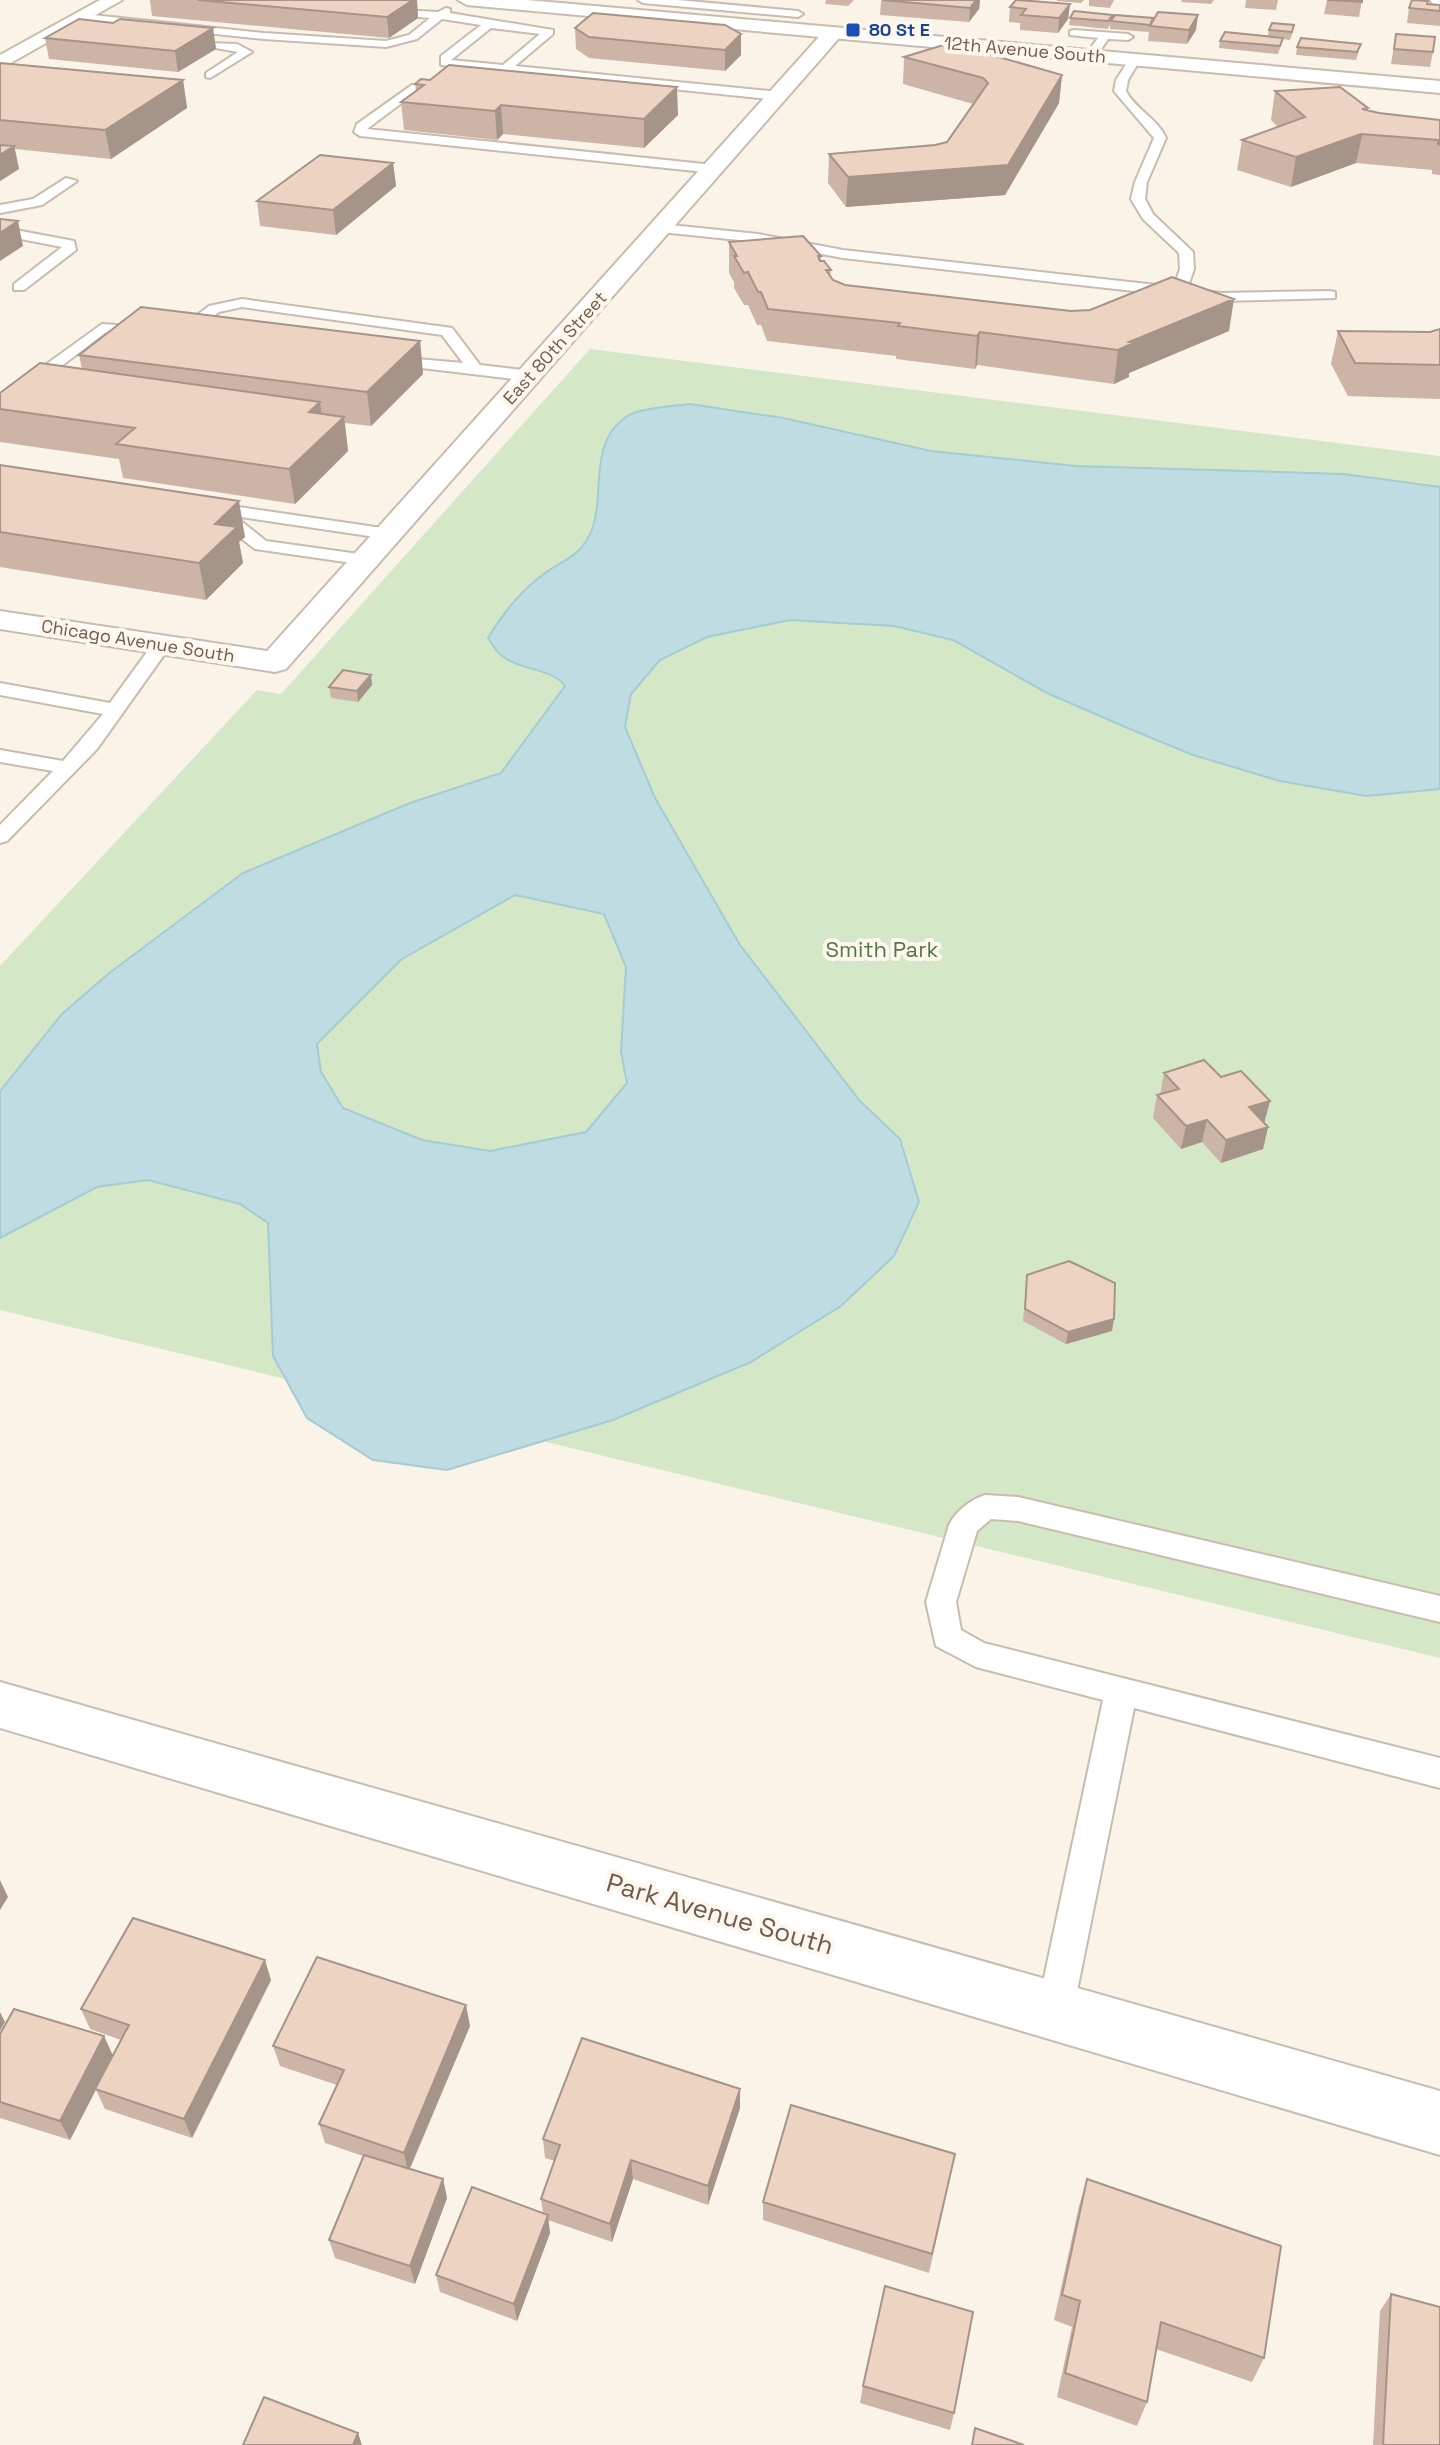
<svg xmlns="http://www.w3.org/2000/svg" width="1440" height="2445" font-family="'Space Grotesk',sans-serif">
<rect width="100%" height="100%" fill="#faf3e8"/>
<path fill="#d4e7c7" d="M 590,349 L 1440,456 L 1440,1658 L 0,1310 L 0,966 L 257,690 L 281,694 Z"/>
<path fill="#bedce2" stroke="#a5cbd3" stroke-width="2" fill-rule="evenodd" d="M 690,404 L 783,418 L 931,451 L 1075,466 L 1344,474 L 1440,487 L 1440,789 L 1366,796 L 1280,781 L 1193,755 L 1130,729 L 1047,693 L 953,640 L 894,626 L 790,620 L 707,637 L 660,660 L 631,694 L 625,727 L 655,798 L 740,945 L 860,1101 L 900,1139 L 919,1202 L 894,1256 L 841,1306 L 751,1362 L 613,1420 L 447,1470 L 373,1460 L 307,1418 L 273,1356 L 268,1223 L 240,1204 L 148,1180 L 97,1187 L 0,1238 L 0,1091 L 62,1014 L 108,974 L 243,873 L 410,803 L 501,773 L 565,686 C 551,667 518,671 500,654 C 495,650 492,643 488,638 C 503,613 521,590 545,573 C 556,565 571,559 580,549 C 615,513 579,446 629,415 C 641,408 675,406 690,404 ZM 515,895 L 604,914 L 626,967 L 621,1052 L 627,1083 L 586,1132 L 490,1151 L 422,1140 L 343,1108 L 321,1072 L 317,1044 L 402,959 Z"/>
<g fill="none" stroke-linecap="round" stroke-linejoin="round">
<g stroke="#cbbbaf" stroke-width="4">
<path id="service" d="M 638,0 L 678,0 L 798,11 L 803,14 L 798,17 L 643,3 Z
M 446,8 L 450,9 L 450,13 L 553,30 L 553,34 L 515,66 L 779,92 L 785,96 L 779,100 L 441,65 L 441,56 L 481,25 L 442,19 L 417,39 L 386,47 L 264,39 L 83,20 L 78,17 L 83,14 L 264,33 L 386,41 L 409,35 L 430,18 L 382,14 L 377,11 L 378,9 L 438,12 ZM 491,28 L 540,34 L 503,65 L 451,60 Z
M 1074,30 L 1128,34 L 1133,37 L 1128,40 L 1108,39 L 1095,58 L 1091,59 L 1085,56 L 1098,38 L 1070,35 L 1070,31 Z
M 210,43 L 237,44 L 252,52 L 210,78 L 206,77 L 206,73 L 238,52 L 210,47 Z
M 1134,57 L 1140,60 L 1128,80 L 1126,91 C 1136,110 1157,118 1166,138 L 1147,182 L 1145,199 L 1153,214 L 1193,252 L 1194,269 L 1187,289 L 1222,293 L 1330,291 L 1335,292 L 1335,298 L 1222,301 L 843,258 L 758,242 L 661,232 L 654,228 L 661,224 L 758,234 L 843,250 L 1174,287 L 1180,269 L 1179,253 L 1143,219 L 1131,199 L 1135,182 L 1154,138 L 1114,91 L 1116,80 L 1130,58 Z
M 451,82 L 457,85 L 455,87 L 419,90 L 367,129 L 714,165 L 720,169 L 714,173 L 360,136 L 354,132 L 357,124 L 412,85 Z
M 66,178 L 77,181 L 42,205 L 0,213 L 0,205 L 33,199 Z
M 0,227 L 74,241 L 76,250 L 24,290 L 14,290 L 14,284 L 62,247 L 0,235 Z
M 242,299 L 452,328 L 480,365 L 531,371 L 539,376 L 531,381 L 388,364 L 383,362 L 383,356 L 463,363 L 442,335 L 242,307 L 219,312 L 184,337 L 179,338 L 172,334 L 209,306 Z
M 102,324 L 146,327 L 153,331 L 146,335 L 105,333 L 47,377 L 37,377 L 37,371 Z
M 205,502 L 389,529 L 398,534 L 389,539 L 241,517 L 241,521 L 266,541 L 366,555 L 375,560 L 366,565 L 255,549 L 226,527 L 225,515 L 199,511 L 197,507 L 199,503 Z
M 162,639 L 171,645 L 97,749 L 7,841 L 0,843 L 0,825 L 53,771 L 0,762 L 0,750 L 63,761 L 103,714 L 0,695 L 0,683 L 110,703 L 155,641 Z
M 985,1495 L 1018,1497 L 1440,1596 L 1440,1622 L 1018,1521 L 991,1519 L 977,1531 L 956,1602 L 961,1630 L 984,1643 L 1440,1758 L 1440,1788 L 1134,1708 L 1073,2011 L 1068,2023 L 1055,2028 L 1042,2023 L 1037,2011 L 1103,1700 L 976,1667 L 936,1646 L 926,1602 L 949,1525 C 956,1511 970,1500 985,1495 Z"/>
</g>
<g stroke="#cbbbaf" stroke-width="4">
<path id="minor" d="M 1430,0 L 1440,0 L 1440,5 L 1433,4 Z
M 833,27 L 840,29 L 842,33 L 840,37 L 286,669 L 275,672 L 0,629 L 0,611 L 267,651 L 826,29 Z
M 0,1682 L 1440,2091 L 1440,2155 L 0,1728 Z"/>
</g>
<g stroke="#cbbbaf" stroke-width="4">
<path id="tertiary" d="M 458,0 L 527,0 L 1440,81 L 1440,93 L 467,5 Z"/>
</g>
<g stroke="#cdbcac" stroke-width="4">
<path id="secondary" d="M 100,0 L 122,0 L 0,69 L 0,55 Z"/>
</g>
<use href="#service" fill="#fff" fill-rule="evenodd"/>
<use href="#minor" fill="#fff" fill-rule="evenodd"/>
<use href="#tertiary" fill="#fff" fill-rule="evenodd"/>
<use href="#secondary" fill="#fff" fill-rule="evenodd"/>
</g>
<path fill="#ccb5a7" d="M 150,0 L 417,0 L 418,18 L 389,38 L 152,16 Z
M 826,0 L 854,0 L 848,6 L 825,4 Z
M 980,0 L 979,9 L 969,22 L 880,15 L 881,1 Z
M 1057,0 L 1084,0 L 1081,3 L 1057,1 Z
M 1089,0 L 1114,0 L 1110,8 L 1089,6 Z
M 1182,0 L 1214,0 L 1211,4 L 1181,2 Z
M 1246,0 L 1278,0 L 1276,10 L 1245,8 Z
M 1327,0 L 1362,0 L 1359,17 L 1324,14 Z
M 1070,4 L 1068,19 L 1058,33 L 1020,30 L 1020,23 L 1009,22 L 1010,7 Z
M 1427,4 L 1440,5 L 1440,26 L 1407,23 L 1409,8 Z
M 1113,15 L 1112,19 L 1196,30 L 1187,44 L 1148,41 L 1149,32 L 1110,29 L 1110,24 L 1108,29 L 1069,25 L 1070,18 Z
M 113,23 L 213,28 L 216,49 L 178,72 L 49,59 L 45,38 Z
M 575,28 L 741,34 L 741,55 L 725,71 L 589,58 L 576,49 Z
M 1269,30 L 1293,32 L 1290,40 L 1283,39 L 1278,54 L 1219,48 L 1220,41 L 1268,36 Z
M 1396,34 L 1433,52 L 1430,67 L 1391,64 Z
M 1297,47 L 1359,51 L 1356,60 L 1296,55 Z
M 904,57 L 1062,75 L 1059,103 L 1005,195 L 846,207 L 828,183 L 829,154 L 935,145 L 947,142 L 973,104 L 903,84 Z
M 0,63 L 183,80 L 187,108 L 111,159 L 15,149 L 19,169 L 0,181 Z
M 415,84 L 678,115 L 644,148 L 503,134 L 497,140 L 404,130 L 401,102 L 416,91 Z
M 1275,91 L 1379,113 L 1440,120 L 1440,175 L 1432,174 L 1432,170 L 1356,163 L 1291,187 L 1237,170 L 1242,140 L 1278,127 L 1271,120 Z
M 393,163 L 396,186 L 336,235 L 260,226 L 257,201 Z
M 729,242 L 821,256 L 821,261 L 831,270 L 830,276 L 833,280 L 845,285 L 1229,331 L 1129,373 L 1129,377 L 1114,384 L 977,365 L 975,369 L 896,359 L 896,356 L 767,341 L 761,325 L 757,325 L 748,305 L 744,305 L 734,288 L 734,282 L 729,273 Z
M 1440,329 L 1440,399 L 1348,396 L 1331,364 L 1338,331 L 1430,332 Z
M 420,341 L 423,374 L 371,426 L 345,423 L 348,451 L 295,504 L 123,478 L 119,459 L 0,442 L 0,393 L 82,369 L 79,355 Z
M 0,465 L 245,537 L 239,542 L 243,563 L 206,600 L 0,567 Z
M 371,675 L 372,685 L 358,702 L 331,698 L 329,687 Z
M 1164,1073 L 1264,1123 L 1268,1127 L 1263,1149 L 1221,1163 L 1202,1142 L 1181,1149 L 1153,1118 L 1157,1095 L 1160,1095 Z
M 1027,1275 L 1112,1331 L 1066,1344 L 1023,1321 Z
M 271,1980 L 192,2138 L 105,2109 L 96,2090 L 70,2140 L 0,2118 L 0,2034 L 104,2036 L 113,2056 L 121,2040 L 90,2029 L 81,2009 Z
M 470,2026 L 410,2169 L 443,2179 L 447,2198 L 415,2284 L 335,2258 L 329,2240 L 363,2156 L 325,2143 L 319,2124 L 337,2085 L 280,2066 L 273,2046 Z
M 740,2108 L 708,2205 L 633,2179 L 612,2242 L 548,2220 L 550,2233 L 517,2321 L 440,2292 L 436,2275 L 543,2213 L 541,2199 L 555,2161 L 545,2158 L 543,2139 Z
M 951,2173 L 929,2273 L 763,2220 L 763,2202 Z
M 1087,2179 L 1264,2358 L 1252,2382 L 1156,2349 L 1147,2402 L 1137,2426 L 1057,2397 L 1072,2327 L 1054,2320 L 1079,2206 Z
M 1391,2294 L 1440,2445 L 1373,2445 L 1380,2311 Z
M 863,2386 L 954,2413 L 950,2430 L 860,2403 Z"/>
<path fill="#a69488" d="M 413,0 L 417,0 L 418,18 L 389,38 L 387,17 Z
M 976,0 L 980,0 L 979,9 L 969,22 L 970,8 Z
M 1070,4 L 1068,19 L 1058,33 L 1059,18 Z
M 1198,15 L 1196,30 L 1187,44 L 1189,30 Z
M 213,28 L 216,49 L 178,72 L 175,51 Z
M 741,34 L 741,55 L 725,71 L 725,50 Z
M 1062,75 L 1059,103 L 1005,195 L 846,207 L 848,177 L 1008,165 Z
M 183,80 L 187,108 L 111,159 L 105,130 Z
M 677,87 L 678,115 L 644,148 L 644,119 Z
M 501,105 L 503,134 L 497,140 L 495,111 Z
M 1368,108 L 1356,163 L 1291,187 L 1296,157 L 1362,109 Z
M 14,146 L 19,169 L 0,181 L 0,155 Z
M 393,163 L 396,186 L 336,235 L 333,210 Z
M 18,221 L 23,246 L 0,261 L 0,233 Z
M 1234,299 L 1229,331 L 1129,373 L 1129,377 L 1114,384 L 1118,350 L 1129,342 Z
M 980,332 L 977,365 L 975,369 L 977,336 Z
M 420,341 L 423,374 L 371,426 L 367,392 Z
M 320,402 L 324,436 L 344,417 L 348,451 L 295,504 L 289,469 L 309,412 Z
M 239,501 L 245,537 L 239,542 L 243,563 L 206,600 L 199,563 L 215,524 Z
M 371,675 L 372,685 L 358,702 L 357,691 Z
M 1270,1101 L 1264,1124 L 1249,1107 Z
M 1207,1120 L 1202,1142 L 1181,1149 L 1186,1126 Z
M 1268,1127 L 1263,1149 L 1221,1163 L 1226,1140 Z
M 1114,1319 L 1112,1331 L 1066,1344 L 1068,1332 Z
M 0,1880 L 8,1897 L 0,1910 Z
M 265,1960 L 271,1980 L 192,2138 L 184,2119 Z
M 466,2005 L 470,2026 L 408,2172 L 404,2153 Z
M 0,2012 L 5,2022 L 0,2031 Z
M 104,2036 L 113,2056 L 70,2140 L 60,2121 Z
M 740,2089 L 740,2108 L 708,2205 L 708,2186 Z
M 631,2160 L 633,2179 L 612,2242 L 610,2224 Z
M 443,2179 L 447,2198 L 415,2284 L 410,2266 Z
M 548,2215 L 550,2233 L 517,2321 L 514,2304 Z
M 358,2433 L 362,2445 L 353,2445 Z"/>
<path fill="#edd3c2" stroke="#a69488" stroke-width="2" d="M 198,0 L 413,0 L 387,17 Z
M 882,0 L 976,0 L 970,8 Z
M 1016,0 L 1018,0 L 1070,4 L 1059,18 L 1021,15 L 1026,9 L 1010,7 Z
M 1327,0 L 1362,0 L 1362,2 Z
M 1412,0 L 1428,1 L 1427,4 L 1440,5 L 1440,11 L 1409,8 Z
M 1074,11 L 1113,15 L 1108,21 L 1070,18 Z
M 1158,12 L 1198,15 L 1189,30 L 1150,26 Z
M 593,13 L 725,25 L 741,34 L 725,50 L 589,37 L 575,28 Z
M 1115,15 L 1153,18 L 1150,25 L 1111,21 Z
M 79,19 L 113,23 L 120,19 L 213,28 L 175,51 L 45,38 Z
M 1272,23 L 1294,25 L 1292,32 L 1269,30 Z
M 1225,32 L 1283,38 L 1280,46 L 1220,41 Z
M 1396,34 L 1435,37 L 1433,52 L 1394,49 Z
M 1301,38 L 1361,44 L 1357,52 L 1297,47 Z
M 950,43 L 1062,75 L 1008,165 L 848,177 L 829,154 L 935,145 L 947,142 L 988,83 L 983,78 L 904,57 Z
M 0,63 L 183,80 L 105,130 L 0,120 Z
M 449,65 L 677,87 L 644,119 L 501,105 L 495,111 L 401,102 L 424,85 L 415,84 L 421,79 L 430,80 Z
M 1340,87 L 1368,108 L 1362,109 L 1379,113 L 1440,120 L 1440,145 L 1438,144 L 1438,140 L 1361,134 L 1296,157 L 1242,140 L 1305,117 L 1275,91 Z
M 0,145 L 14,146 L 0,155 Z
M 320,155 L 393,163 L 333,210 L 257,201 Z
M 0,219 L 18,221 L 0,233 Z
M 803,236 L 821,256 L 818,256 L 820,261 L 824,261 L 831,270 L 826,270 L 833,280 L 845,285 L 1071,311 L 1090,310 L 1172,277 L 1234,299 L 1129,342 L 1133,343 L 1118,350 L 980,332 L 977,336 L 898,326 L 900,323 L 768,309 L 761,292 L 758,292 L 748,272 L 744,273 L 734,256 L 737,256 L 729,242 Z
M 141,307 L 420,341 L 367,392 L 79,355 Z
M 1440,329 L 1440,365 L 1355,363 L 1338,331 L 1430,332 Z
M 40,363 L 320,402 L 309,412 L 344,417 L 289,469 L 116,444 L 135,428 L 0,409 L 0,393 Z
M 0,465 L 239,501 L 215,524 L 237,527 L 199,563 L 0,532 Z
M 343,670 L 371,675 L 357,691 L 329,687 Z
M 1204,1060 L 1221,1077 L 1241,1071 L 1270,1101 L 1249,1107 L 1268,1127 L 1226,1140 L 1207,1120 L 1186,1126 L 1157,1095 L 1179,1089 L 1164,1073 Z
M 1069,1261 L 1115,1283 L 1114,1319 L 1068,1332 L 1025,1309 L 1027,1275 Z
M 133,1918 L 265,1960 L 184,2119 L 95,2089 L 129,2025 L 81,2009 Z
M 317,1957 L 466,2005 L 404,2153 L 319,2124 L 344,2070 L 273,2046 Z
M 14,2009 L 104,2036 L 60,2121 L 0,2102 L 0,2034 Z
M 582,2038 L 740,2089 L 708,2186 L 631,2160 L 610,2224 L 541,2199 L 560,2145 L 543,2139 Z
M 791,2105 L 955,2154 L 932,2254 L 763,2202 Z
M 364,2155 L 443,2179 L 410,2266 L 329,2240 Z
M 1087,2179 L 1281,2246 L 1264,2358 L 1161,2322 L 1147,2402 L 1065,2373 L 1080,2301 L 1062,2295 Z
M 472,2187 L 548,2215 L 514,2304 L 436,2275 Z
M 885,2286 L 973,2312 L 954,2413 L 863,2386 Z
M 1391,2294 L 1440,2307 L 1440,2445 L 1383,2445 Z
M 264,2397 L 358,2433 L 353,2445 L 243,2445 Z
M 975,2428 L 1024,2445 L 972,2445 Z"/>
<rect fill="#1a4fb4" stroke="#fdf7ee" stroke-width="3" x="845" y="22" width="16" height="16" rx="4"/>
<g text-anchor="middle" stroke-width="8" stroke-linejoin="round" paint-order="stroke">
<g font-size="18" font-weight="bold" fill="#164399" stroke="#fdf7ee" text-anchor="start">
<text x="869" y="36">80 St E</text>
</g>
<g font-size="18" fill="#725b4e" stroke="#fdf7ee">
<text transform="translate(1025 50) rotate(5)" y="6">12th Avenue South</text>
<text transform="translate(555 348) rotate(-48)" y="6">East 80th Street</text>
<text transform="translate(138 641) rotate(9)" y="6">Chicago Avenue South</text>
</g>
<g font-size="22" fill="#547747" stroke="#fdf7ee">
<text x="882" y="957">Smith Park</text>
</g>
<g font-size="26" fill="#725b4e" stroke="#fdf7ee">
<text transform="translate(720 1914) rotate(16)" y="9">Park Avenue South</text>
</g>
</g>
</svg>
